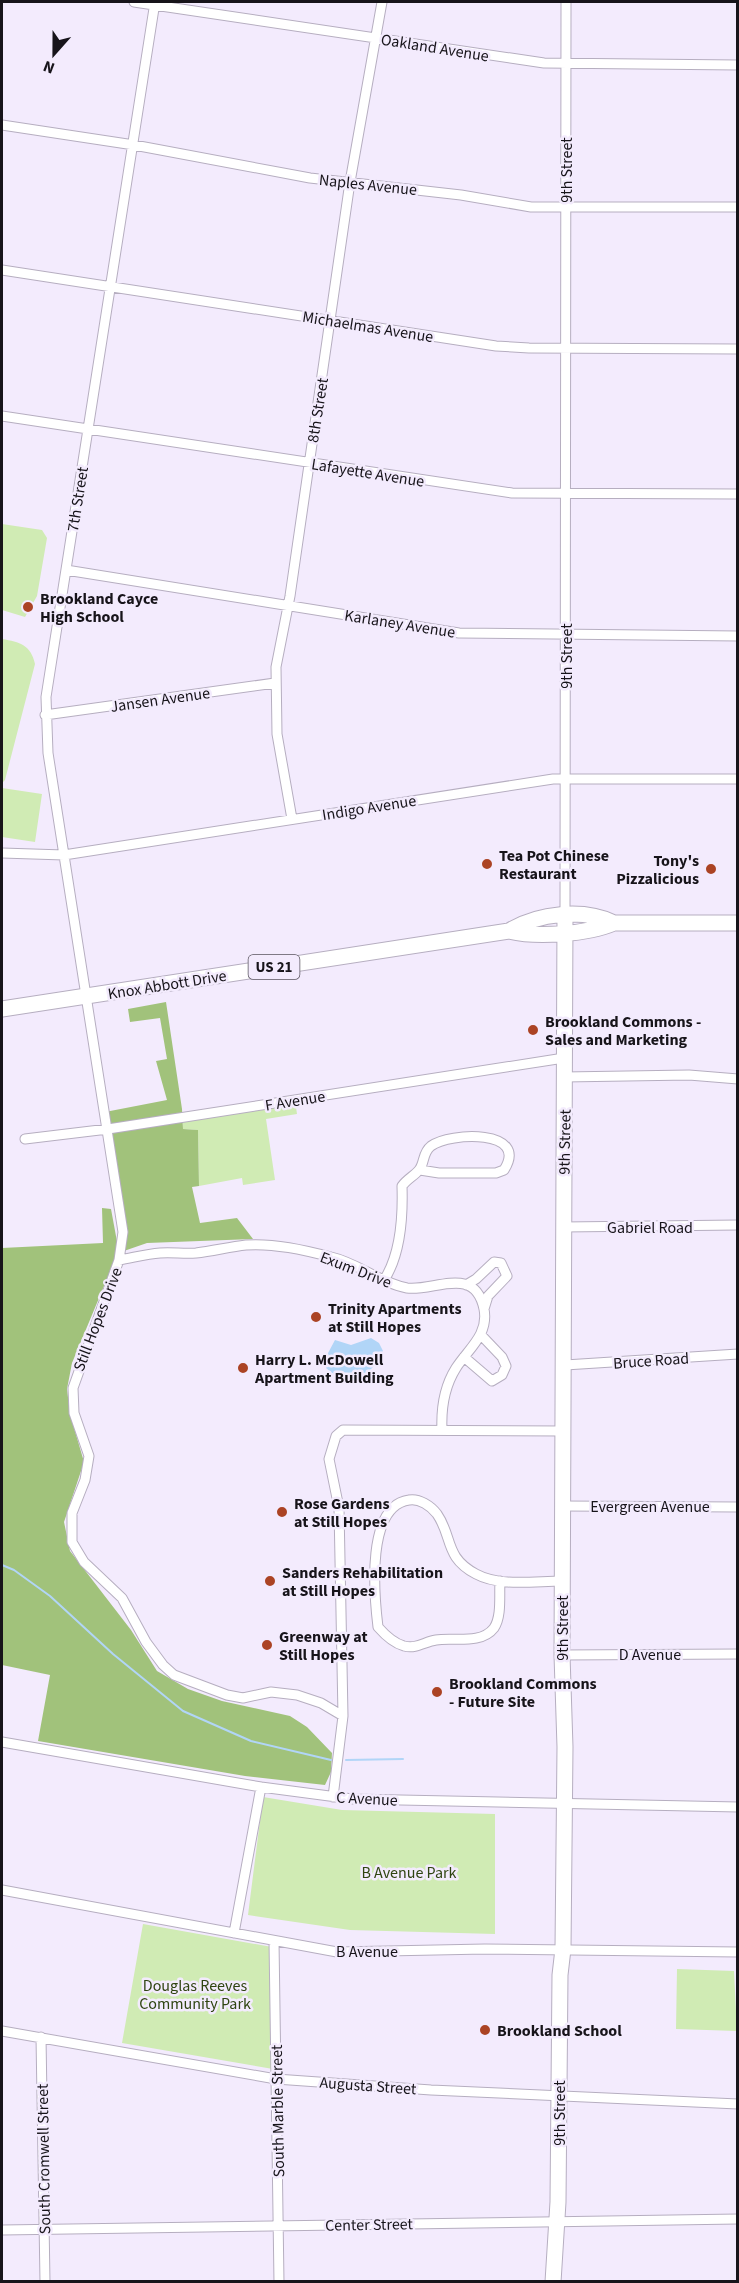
<svg xmlns="http://www.w3.org/2000/svg" width="739" height="2283" font-family="'Source Sans 3',sans-serif">
<rect width="100%" height="100%" fill="#f3ebfd"/>
<path fill="#d0ebb4" d="M 2,524 L 42,530 L 47,538 L 37,596 L 25,617 L 2,610 Z
M 2,639 C 20,642 31,645 35,664 L 5,780 L 2,783 Z
M 2,788 L 42,794 L 35,842 L 2,837 Z
M 295,1100 L 297,1114 L 266,1119 L 275,1180 L 243,1185 L 242,1178 L 199,1186 L 198,1130 L 183,1129 L 183,1117 Z
M 263,1797 L 342,1810 L 495,1814 L 495,1934 L 350,1930 L 248,1915 Z
M 143,1924 L 272,1947 L 273,2069 L 122,2043 Z
M 677,1969 L 734,1971 L 737,2031 L 676,2029 Z"/>
<path fill="#a1c27b" d="M 166,1002 L 182,1109 L 183,1129 L 198,1130 L 199,1186 L 192,1187 L 200,1223 L 237,1218 L 253,1239 L 147,1243 L 121,1252 L 105,1112 L 167,1100 L 156,1061 L 167,1059 L 160,1018 L 130,1022 L 128,1009 Z
M 102,1208 L 111,1209 L 118,1247 L 114,1262 L 72,1363 L 67,1389 L 70,1414 L 84,1462 L 64,1522 L 70,1551 L 131,1630 L 157,1671 L 188,1689 L 222,1701 L 290,1716 L 307,1727 L 332,1753 L 331,1772 L 325,1785 L 245,1776 L 38,1741 L 50,1675 L 2,1665 L 2,1248 L 103,1243 Z"/>
<path fill="#b1d5f7" d="M 371,1338 L 379,1343 L 383,1351 L 375,1365 L 359,1381 L 338,1378 L 326,1368 L 327,1355 L 335,1340 L 351,1345 Z"/>
<g fill="none" stroke-linecap="round" stroke-linejoin="round">
<path stroke="#b1d5f7" stroke-width="2" d="M 2,1565 L 14,1570 L 50,1596 L 113,1654 L 183,1711 L 251,1741 L 331,1760
M 346,1760 L 403,1759"/>
<g stroke="#b6aec0" stroke-width="11">
<path id="minor" d="M 134,2 L 544,63 L 738,65
M 155,2 L 46,697 L 48,753 L 123,1232 L 119,1260 L 73,1388 L 74,1413 L 89,1456 L 85,1480 L 72,1513 L 72,1542 L 84,1562 L 122,1598 L 146,1642 L 163,1665 L 174,1675 L 227,1695 L 243,1698 L 271,1692 L 297,1695 L 321,1703 L 343,1716 L 333,1797
M 2,125 L 134,145 L 310,178 L 461,195 L 531,207 L 738,207
M 2,270 L 496,346 L 529,348 L 738,349
M 2,416 L 512,493 L 738,494
M 66,570 L 459,633 L 738,636
M 45,715 L 275,683
M 292,819 L 277,734 L 276,667 L 290,596 L 350,182 L 382,2
M 2,853 L 64,855 L 553,779 L 738,779
M 565,916 L 566,2
M 564,1077 L 689,1075 L 738,1079
M 25,1139 L 108,1129 L 564,1058
M 563,1227 L 738,1225
M 119,1260 C 132,1258 146,1254 160,1253 C 172,1252 184,1254 196,1253 C 213,1251 229,1247 246,1245 C 274,1243 304,1250 331,1257 C 358,1263 380,1283 407,1288 C 433,1292 475,1264 484,1309 C 489,1335 468,1349 456,1368 C 444,1387 441,1408 442,1430
M 384,1280 C 401,1254 403,1216 402,1186 C 407,1179 414,1176 419,1170 C 425,1163 422,1153 431,1146 C 450,1132 530,1129 504,1170 L 496,1173 L 439,1173 L 420,1170
M 466,1285 L 476,1279 L 494,1262 L 501,1263 L 507,1276 L 488,1296 L 484,1309
M 464,1357 L 492,1381 L 502,1375 L 506,1366 L 502,1357 L 481,1335
M 565,1365 L 738,1354
M 563,1506 L 738,1507
M 500,1581 C 499,1595 502,1616 494,1628 C 481,1645 453,1637 436,1640 C 424,1642 417,1649 404,1646 C 393,1643 385,1635 378,1627 C 374,1594 366,1506 409,1500 C 419,1498 431,1506 437,1514 C 453,1537 444,1557 476,1574 C 500,1587 535,1581 562,1581
M 562,1655 L 738,1654
M 343,1716 L 339,1508 L 329,1459 L 336,1436 L 343,1430 L 563,1431
M 2,1742 L 261,1787 L 352,1799 L 738,1807
M 2,1890 L 337,1952 L 485,1949 L 738,1952
M 234,1933 L 261,1787
M 274,1941 L 279,2282
M 2,2031 L 276,2079 L 431,2090 L 738,2104
M 41,2037 L 45,2282
M 2,2230 L 738,2219"/>
</g>
<g stroke="#b6aec0" stroke-width="17">
<path id="primary" d="M 509,931 C 538,913 583,908 614,923
M 2,1009 L 509,931 C 537,938 588,934 614,923 L 738,923
M 553,2282 L 558,2202 L 560,1975 L 563,1949 L 565,1747 L 562,1655 L 565,916"/>
</g>
<use href="#minor" stroke="#fff" stroke-width="9"/>
<use href="#primary" stroke="#fff" stroke-width="15"/>
</g>
<g fill="#ab4324" stroke="#f3ebfd" stroke-width="2">
<circle cx="28" cy="607" r="6"/>
<circle cx="487" cy="864" r="6"/>
<circle cx="711" cy="869" r="6"/>
<circle cx="533" cy="1030" r="6"/>
<circle cx="316" cy="1317" r="6"/>
<circle cx="243" cy="1368" r="6"/>
<circle cx="282" cy="1512" r="6"/>
<circle cx="270" cy="1581" r="6"/>
<circle cx="267" cy="1645" r="6"/>
<circle cx="437" cy="1692" r="6"/>
<circle cx="485" cy="2030" r="6"/>
</g>
<g text-anchor="middle" stroke-width="5" stroke-linejoin="round" paint-order="stroke">
<rect fill="#f3ebfd" stroke="#59545e" stroke-width="1.5" x="248.5" y="955" width="51" height="24" rx="4.5"/>
<g font-size="15" font-weight="bold" fill="#17141a">
<text x="274" y="972">US 21</text>
</g>
<g font-size="16" fill="#17141a" stroke="#f3ebfd">
<text transform="translate(435 47) rotate(9)" y="6">Oakland Avenue</text>
<text transform="translate(566 170) rotate(-90)" y="6">9th Street</text>
<text transform="translate(368 184) rotate(6)" y="6">Naples Avenue</text>
<text transform="translate(368 326) rotate(9)" y="6">Michaelmas Avenue</text>
<text transform="translate(317 410) rotate(-81)" y="6">8th Street</text>
<text transform="translate(368 472) rotate(9)" y="6">Lafayette Avenue</text>
<text transform="translate(77 499) rotate(-81)" y="6">7th Street</text>
<text transform="translate(400 623) rotate(9)" y="6">Karlaney Avenue</text>
<text transform="translate(566 656) rotate(-90)" y="6">9th Street</text>
<text transform="translate(160 699) rotate(-8)" y="6">Jansen Avenue</text>
<text transform="translate(369 807) rotate(-9)" y="6">Indigo Avenue</text>
<text transform="translate(167 984) rotate(-9)" y="6">Knox Abbott Drive</text>
<text transform="translate(295 1100) rotate(-9)" y="6">F Avenue</text>
<text transform="translate(564 1142) rotate(-89)" y="6">9th Street</text>
<text x="650" y="1233">Gabriel Road</text>
<text transform="translate(356 1269) rotate(21)" y="6">Exum Drive</text>
<text transform="translate(97 1319) rotate(-69)" y="6">Still Hopes Drive</text>
<text transform="translate(651 1360) rotate(-4)" y="6">Bruce Road</text>
<text x="650" y="1512">Evergreen Avenue</text>
<text transform="translate(562 1628) rotate(-90)" y="6">9th Street</text>
<text x="650" y="1660">D Avenue</text>
<text transform="translate(367 1798) rotate(3)" y="6">C Avenue</text>
<text x="367" y="1957">B Avenue</text>
<text transform="translate(368 2085) rotate(4)" y="6">Augusta Street</text>
<text transform="translate(277 2111) rotate(-91)" y="6">South Marble Street</text>
<text transform="translate(559 2113) rotate(-90)" y="6">9th Street</text>
<text transform="translate(43 2159) rotate(-91)" y="6">South Cromwell Street</text>
<text transform="translate(369 2224) rotate(-1)" y="6">Center Street</text>
</g>
<g font-size="16" font-weight="bold" fill="#17141a" stroke="#f3ebfd" text-anchor="start">
<text x="40" y="604">Brookland Cayce<tspan x="40" dy="18">High School</tspan></text>
<text x="499" y="861">Tea Pot Chinese<tspan x="499" dy="18">Restaurant</tspan></text>
<text x="699" y="866" text-anchor="end">Tony's<tspan x="699" dy="18">Pizzalicious</tspan></text>
<text x="545" y="1027">Brookland Commons -<tspan x="545" dy="18">Sales and Marketing</tspan></text>
<text x="328" y="1314">Trinity Apartments<tspan x="328" dy="18">at Still Hopes</tspan></text>
<text x="255" y="1365">Harry L. McDowell<tspan x="255" dy="18">Apartment Building</tspan></text>
<text x="294" y="1509">Rose Gardens<tspan x="294" dy="18">at Still Hopes</tspan></text>
<text x="282" y="1578">Sanders Rehabilitation<tspan x="282" dy="18">at Still Hopes</tspan></text>
<text x="279" y="1642">Greenway at<tspan x="279" dy="18">Still Hopes</tspan></text>
<text x="449" y="1689">Brookland Commons<tspan x="449" dy="18">- Future Site</tspan></text>
<text x="497" y="2036">Brookland School</text>
</g>
<g font-size="16" fill="#2f4411" stroke="#f3ebfd">
<text x="409" y="1878">B Avenue Park</text>
<text x="195" y="1991">Douglas Reeves<tspan x="195" dy="18">Community Park</tspan></text>
</g>
</g>
<rect width="739" height="2283" fill="none" stroke="#17141a" stroke-width="6"/>
<g transform="translate(54 54) rotate(201)" stroke="#f3ebfd" stroke-width="4.5" paint-order="stroke">
<path d="M0-4.5L10 22L0 15L-10 22Z" fill="#17141a"/>
<text y="-9" font-size="16" font-weight="bold" text-anchor="middle" fill="#17141a">N</text>
</g>
</svg>
